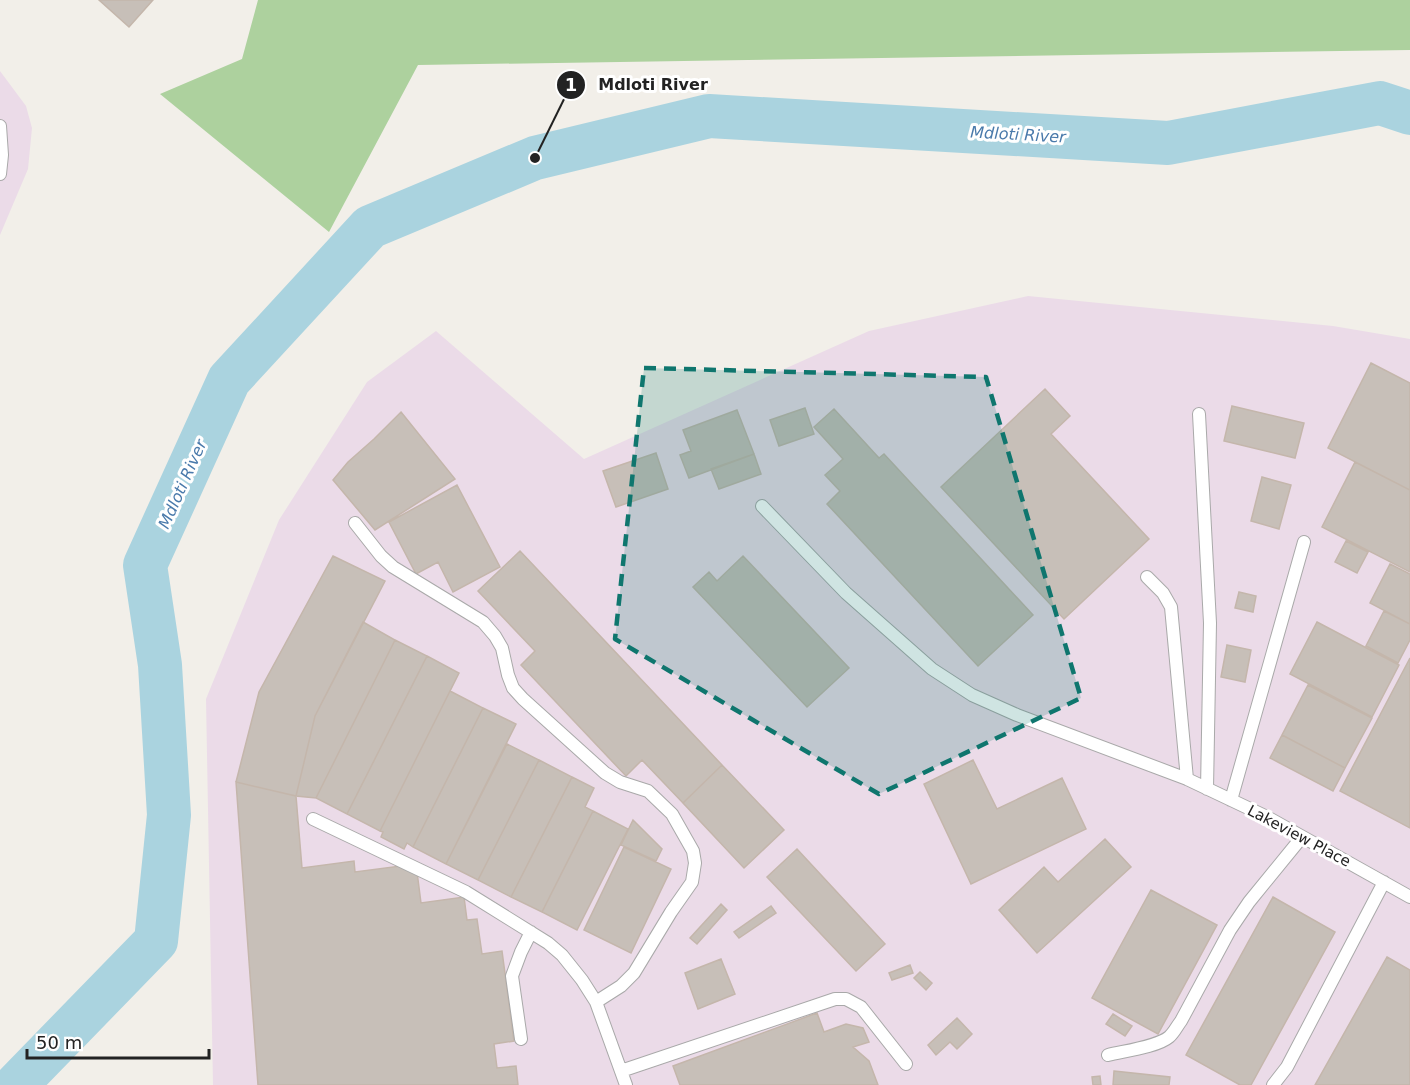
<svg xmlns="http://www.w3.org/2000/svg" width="1410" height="1085" font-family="'DejaVu Sans',sans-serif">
<rect width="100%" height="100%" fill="#f2efe9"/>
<path fill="#ebdbe8" d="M 0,71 L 26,106 L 32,128 L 28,169 L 0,235 Z
M 1028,296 L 1333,326 L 1410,339 L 1410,1085 L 213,1085 L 206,699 L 279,520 L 367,382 L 436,331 L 584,459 L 869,331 Z"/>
<path fill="#add19e" d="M 258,0 L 1410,0 L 1410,50 L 418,65 L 329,232 L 160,94 L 242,59 Z"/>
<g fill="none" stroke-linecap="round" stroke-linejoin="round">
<path stroke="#aad3df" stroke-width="44" d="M 16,1085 L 156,941 L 169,815 L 160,665 L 145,565 L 229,380 L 370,227 L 535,158 L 709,116 L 1168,143 L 1380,103 L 1410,113"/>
</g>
<path fill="#c7bfb8" stroke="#c4b6ab" stroke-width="1.5" d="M 99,0 L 153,0 L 129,27 Z
M 1371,363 L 1410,383 L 1410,490 L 1328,448 Z
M 1045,389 L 1070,416 L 1051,434 L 1149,539 L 1064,619 L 941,487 Z
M 1232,406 L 1304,423 L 1295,458 L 1224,441 Z
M 805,408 L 814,434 L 779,446 L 770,420 Z
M 834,409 L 879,458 L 884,454 L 1033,615 L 978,666 L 827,504 L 840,491 L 825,475 L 843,459 L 814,427 Z
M 737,410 L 754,454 L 689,478 L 680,455 L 691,451 L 683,430 Z
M 401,412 L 455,479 L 375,530 L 333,480 L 348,462 L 374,439 Z
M 656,453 L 668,489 L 616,507 L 603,471 Z
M 754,454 L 761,474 L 719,489 L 711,469 Z
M 1355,462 L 1410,490 L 1410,572 L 1322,527 Z
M 1262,477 L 1291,485 L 1279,529 L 1251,521 Z
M 457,485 L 500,567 L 453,592 L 438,562 L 416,574 L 389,522 Z
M 1346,541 L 1368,552 L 1357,573 L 1335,562 Z
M 520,551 L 722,765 L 683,803 L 642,760 L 626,776 L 521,665 L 535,651 L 478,591 Z
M 333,556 L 385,581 L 315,716 L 296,796 L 236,782 L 259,692 Z
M 743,556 L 849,668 L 807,707 L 693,587 L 709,572 L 717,581 Z
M 1390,564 L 1410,574 L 1410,624 L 1370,603 Z
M 1239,592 L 1256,596 L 1253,612 L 1235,608 Z
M 1384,611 L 1410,624 L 1410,640 L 1398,663 L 1366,646 Z
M 363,622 L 395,640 L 316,798 L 296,796 L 315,716 Z
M 1317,622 L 1399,665 L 1372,717 L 1290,674 Z
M 395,640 L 427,656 L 347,814 L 316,798 Z
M 1227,645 L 1251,650 L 1245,682 L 1221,677 Z
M 427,656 L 459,673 L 380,831 L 347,814 Z
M 1410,658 L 1410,828 L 1340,791 Z
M 1308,685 L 1372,718 L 1345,768 L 1282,735 Z
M 450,691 L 483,708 L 413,847 L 407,843 L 404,849 L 381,837 L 383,832 L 380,831 Z
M 483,708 L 516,724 L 446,864 L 413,847 Z
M 1282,735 L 1345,768 L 1333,791 L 1270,758 Z
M 507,744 L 539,760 L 478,880 L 446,864 Z
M 539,760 L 572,777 L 511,897 L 478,880 Z
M 973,760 L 997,809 L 1062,778 L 1086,829 L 971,884 L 924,784 Z
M 722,765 L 784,830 L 744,868 L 683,803 Z
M 572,777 L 594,788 L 585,807 L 593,811 L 542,912 L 511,897 Z
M 236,782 L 296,796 L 302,868 L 354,861 L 355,872 L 416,864 L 421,903 L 464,897 L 467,920 L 477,919 L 482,954 L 502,951 L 514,1041 L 494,1044 L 497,1068 L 516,1066 L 518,1085 L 258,1085 Z
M 593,811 L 628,829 L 577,930 L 542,912 Z
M 633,820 L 662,849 L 656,861 L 621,845 Z
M 1105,839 L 1131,867 L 1037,953 L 999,910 L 1044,867 L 1058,882 Z
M 624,847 L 671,869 L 631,953 L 584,930 Z
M 797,849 L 885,944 L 856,971 L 767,877 Z
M 1151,890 L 1217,925 L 1158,1034 L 1092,998 Z
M 1273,897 L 1335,932 L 1251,1085 L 1240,1085 L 1186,1055 Z
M 721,904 L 727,910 L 697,944 L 690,938 Z
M 771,906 L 776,913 L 739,938 L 734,932 Z
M 1387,957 L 1410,970 L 1410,1085 L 1315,1085 Z
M 721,959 L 735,994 L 698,1009 L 685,973 Z
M 910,965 L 913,973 L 892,980 L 889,973 Z
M 920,972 L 932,983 L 926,990 L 914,978 Z
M 817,1013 L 824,1032 L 846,1024 L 863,1028 L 869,1042 L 853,1047 L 869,1061 L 878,1085 L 680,1085 L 673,1066 Z
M 1113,1014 L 1132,1026 L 1125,1036 L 1106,1024 Z
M 957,1018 L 972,1034 L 957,1049 L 950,1042 L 936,1055 L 928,1045 Z
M 1114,1071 L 1170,1077 L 1169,1085 L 1113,1085 Z
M 1100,1076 L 1101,1085 L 1093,1085 L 1092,1077 Z"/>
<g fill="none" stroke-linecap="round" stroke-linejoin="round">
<g stroke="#a9a9a9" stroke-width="14">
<path id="lane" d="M 0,126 L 2,155 L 0,174
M 1199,414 L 1210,623 L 1207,789
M 762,506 L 846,593 L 932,669 L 972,695 L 1017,715 L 1187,779 L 1267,817 L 1410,897
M 355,523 L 381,556 L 393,567 L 483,622 L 495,636 L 502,648 L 508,675 L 513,688 L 523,699 L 605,773 L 620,782 L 648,791 L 672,814 L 693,851 L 695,863 L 692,882 L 671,912 L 634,973 L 621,986 L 596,1002
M 1147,577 L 1163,593 L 1171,607 L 1187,779
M 1231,800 L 1304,542
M 313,819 L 466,892 L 548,943 L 562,955 L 582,980 L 596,1002 L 626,1085
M 521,1039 L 512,976 L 521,952 L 531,932
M 1108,1055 C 1124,1051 1157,1047 1169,1037 C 1174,1033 1177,1026 1181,1021 L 1230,930 L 1249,902 L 1302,837
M 621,1071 L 835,999 L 846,999 L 861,1007 L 906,1064
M 1273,1085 L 1287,1067 L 1384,882"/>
</g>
<use href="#lane" stroke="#fff" stroke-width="12"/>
</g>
<path fill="#0f766e" fill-opacity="0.2" stroke="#0f766e" stroke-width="4.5" stroke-dasharray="12 8" stroke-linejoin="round" d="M 644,368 L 986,377 L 1081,698 L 879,794 L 615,639 Z"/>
<g text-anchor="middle" stroke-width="6" stroke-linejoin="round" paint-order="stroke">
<g font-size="15" fill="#222" stroke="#fff">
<text transform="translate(1299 836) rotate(28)" y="5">Lakeview Place</text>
</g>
<g font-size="16" font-style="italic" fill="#4a7aab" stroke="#fff">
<text transform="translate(1018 134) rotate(3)" y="6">Mdloti River</text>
<text transform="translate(182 484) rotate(-66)" y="6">Mdloti River</text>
</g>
</g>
<path fill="none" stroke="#222" stroke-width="2" d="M535 158L571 85"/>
<g fill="#222" stroke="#fff" stroke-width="2">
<circle cx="535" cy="158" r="6"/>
<circle cx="571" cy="85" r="15"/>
</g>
<g font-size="18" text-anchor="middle" font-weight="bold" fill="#fff">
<text x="571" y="91">1</text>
</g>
<g font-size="16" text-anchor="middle" font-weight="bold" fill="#222" stroke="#fff" stroke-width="6" stroke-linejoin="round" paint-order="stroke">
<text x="653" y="90">Mdloti River</text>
</g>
<path d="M27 1049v9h182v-9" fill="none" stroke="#222222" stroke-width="3"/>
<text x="36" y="1049" font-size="18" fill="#222222" stroke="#ffffff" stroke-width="4.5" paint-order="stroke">50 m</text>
</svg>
